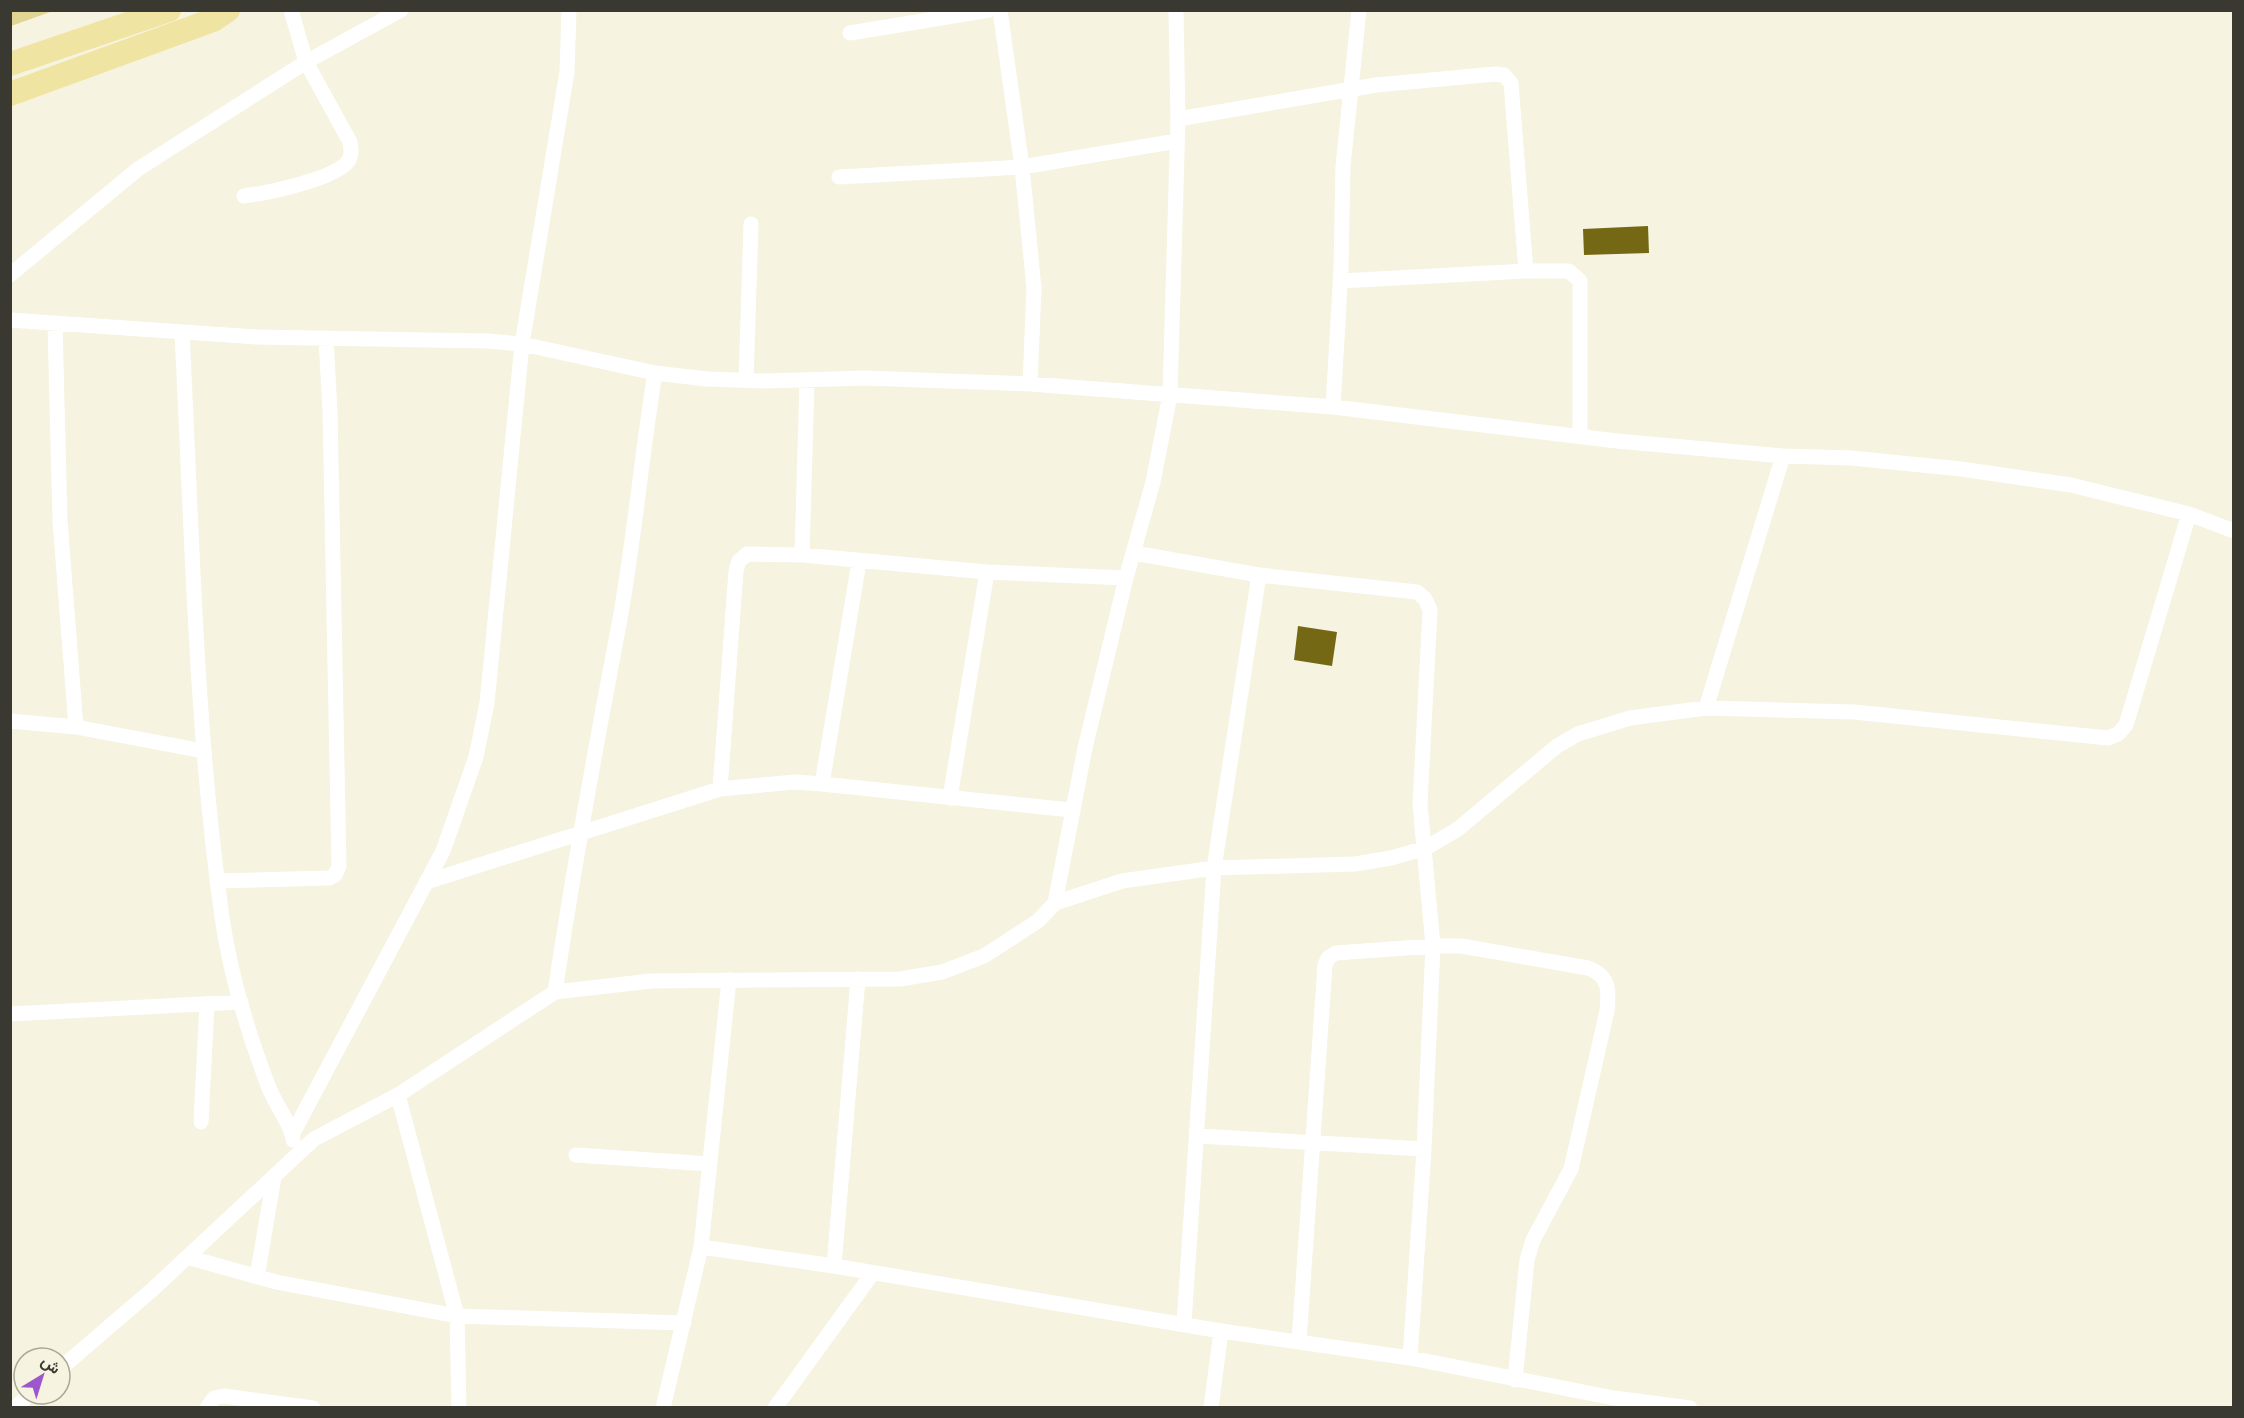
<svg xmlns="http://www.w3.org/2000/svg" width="2244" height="1418" font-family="'Archivo Narrow',Vazirmatn,sans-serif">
<rect width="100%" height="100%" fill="#f6f3e0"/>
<path fill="#e0d592" d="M 11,10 L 53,10 L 53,11 L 11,26 Z"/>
<path fill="#756814" d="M 1648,226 L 1649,253 L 1584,255 L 1583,229 Z
M 1298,626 L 1337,632 L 1332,666 L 1294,660 Z"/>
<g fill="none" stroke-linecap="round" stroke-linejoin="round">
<path stroke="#fff" stroke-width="15" d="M 1000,10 L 1022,167 L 1034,288 L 1030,384
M 850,33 L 989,10
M 1178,119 L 1376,85 L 1496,74 L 1504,75 L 1511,83 L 1526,271 L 1340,281
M 839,177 L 1022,167 L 1177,141
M 244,196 C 267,193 337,179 349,160 C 352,153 351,149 350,142 L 306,62 L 291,10
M 1526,271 L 1569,271 L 1580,281 L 1580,436
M 10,275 L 138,169 L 306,62 L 401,10
M 10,320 L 257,337 L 488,341 L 522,344 L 655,373 L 707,379 L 766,381 L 864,378 L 1030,384 L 1333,407 L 1617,441 L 1783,456 L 1851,458 L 1961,469 L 2071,485 L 2189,514 L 2234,531
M 55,323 L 60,521 L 76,727 L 203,751
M 182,333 C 192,527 195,724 222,917 C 230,974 248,1033 269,1088 C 274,1102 293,1127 293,1140
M 746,381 L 751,224
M 1333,407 L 1341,269 L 1343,166 L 1359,10
M 1134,553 L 1259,575 L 1214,868 L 1184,1324
M 802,555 L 807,381
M 1259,575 L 1417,592 L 1425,599 L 1430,610 L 1420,804 L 1433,946 L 1336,953 L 1328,958 L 1325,965 L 1299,1341
M 1706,708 L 1783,456
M 10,721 L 76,727
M 822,784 L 859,562
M 720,789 L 736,571 L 739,561 L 747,554 L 802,555 L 987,572 L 1126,578
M 950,798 L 987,572
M 218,881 L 329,878 L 335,875 L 339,866 L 330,411 L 326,339
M 426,882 L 720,789 L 795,782 L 822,784 L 1071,810
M 1055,903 L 1085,748 L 1126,578 L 1153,482 L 1170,395 L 1178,119 L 1176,10
M 555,992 C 573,871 595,750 618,630 C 634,545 641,458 655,373
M 10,1014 L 241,1002
M 398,1095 L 457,1316 L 459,1408
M 201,1122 L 207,1004
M 293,1133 L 443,851 L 476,757 L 487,703 L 522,344 L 567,72 L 569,10
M 1198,1136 L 1424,1149
M 576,1155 L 710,1164
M 701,1247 L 834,1266 L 1221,1331
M 187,1257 L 276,1282 L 457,1316 L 684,1323
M 834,1266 L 858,979
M 257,1277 L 274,1177
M 1410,1358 L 1424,1149 L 1433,946 L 1461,946 L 1588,968 C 1610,976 1609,991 1607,1011 L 1571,1169 L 1533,1240 L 1527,1260 L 1515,1380
M 60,1369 L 153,1289 L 314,1139 L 398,1095 L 555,992 L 651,981 L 900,979 L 942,972 L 984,956 L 1038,921 L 1055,903 L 1122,881 L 1214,868 L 1355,864 L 1391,858 L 1426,848 L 1458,829 L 1557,746 L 1578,734 L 1630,718 L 1706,708 L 1854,712 L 2108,738 L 2118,734 L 2126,725 L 2189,514
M 15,1408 L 30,1394
M 207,1408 L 214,1398 L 224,1396 L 313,1408
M 663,1408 L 701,1247 L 729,980
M 775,1408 L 872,1274
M 1211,1408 L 1221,1331 L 1410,1358 L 1614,1398 L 1690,1408"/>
<path stroke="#efe4a1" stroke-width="24" d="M 10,64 L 169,10
M 10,94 L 213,20 L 228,10"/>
</g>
<rect width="2244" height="1418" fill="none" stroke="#393831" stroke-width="24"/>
<g transform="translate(42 1376) rotate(38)"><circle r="28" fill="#f6f3e0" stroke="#aaa89a" stroke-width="1.5"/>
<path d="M0-4.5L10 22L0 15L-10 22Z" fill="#9d57cc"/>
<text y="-9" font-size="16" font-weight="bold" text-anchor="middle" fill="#393831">ش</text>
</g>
</svg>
